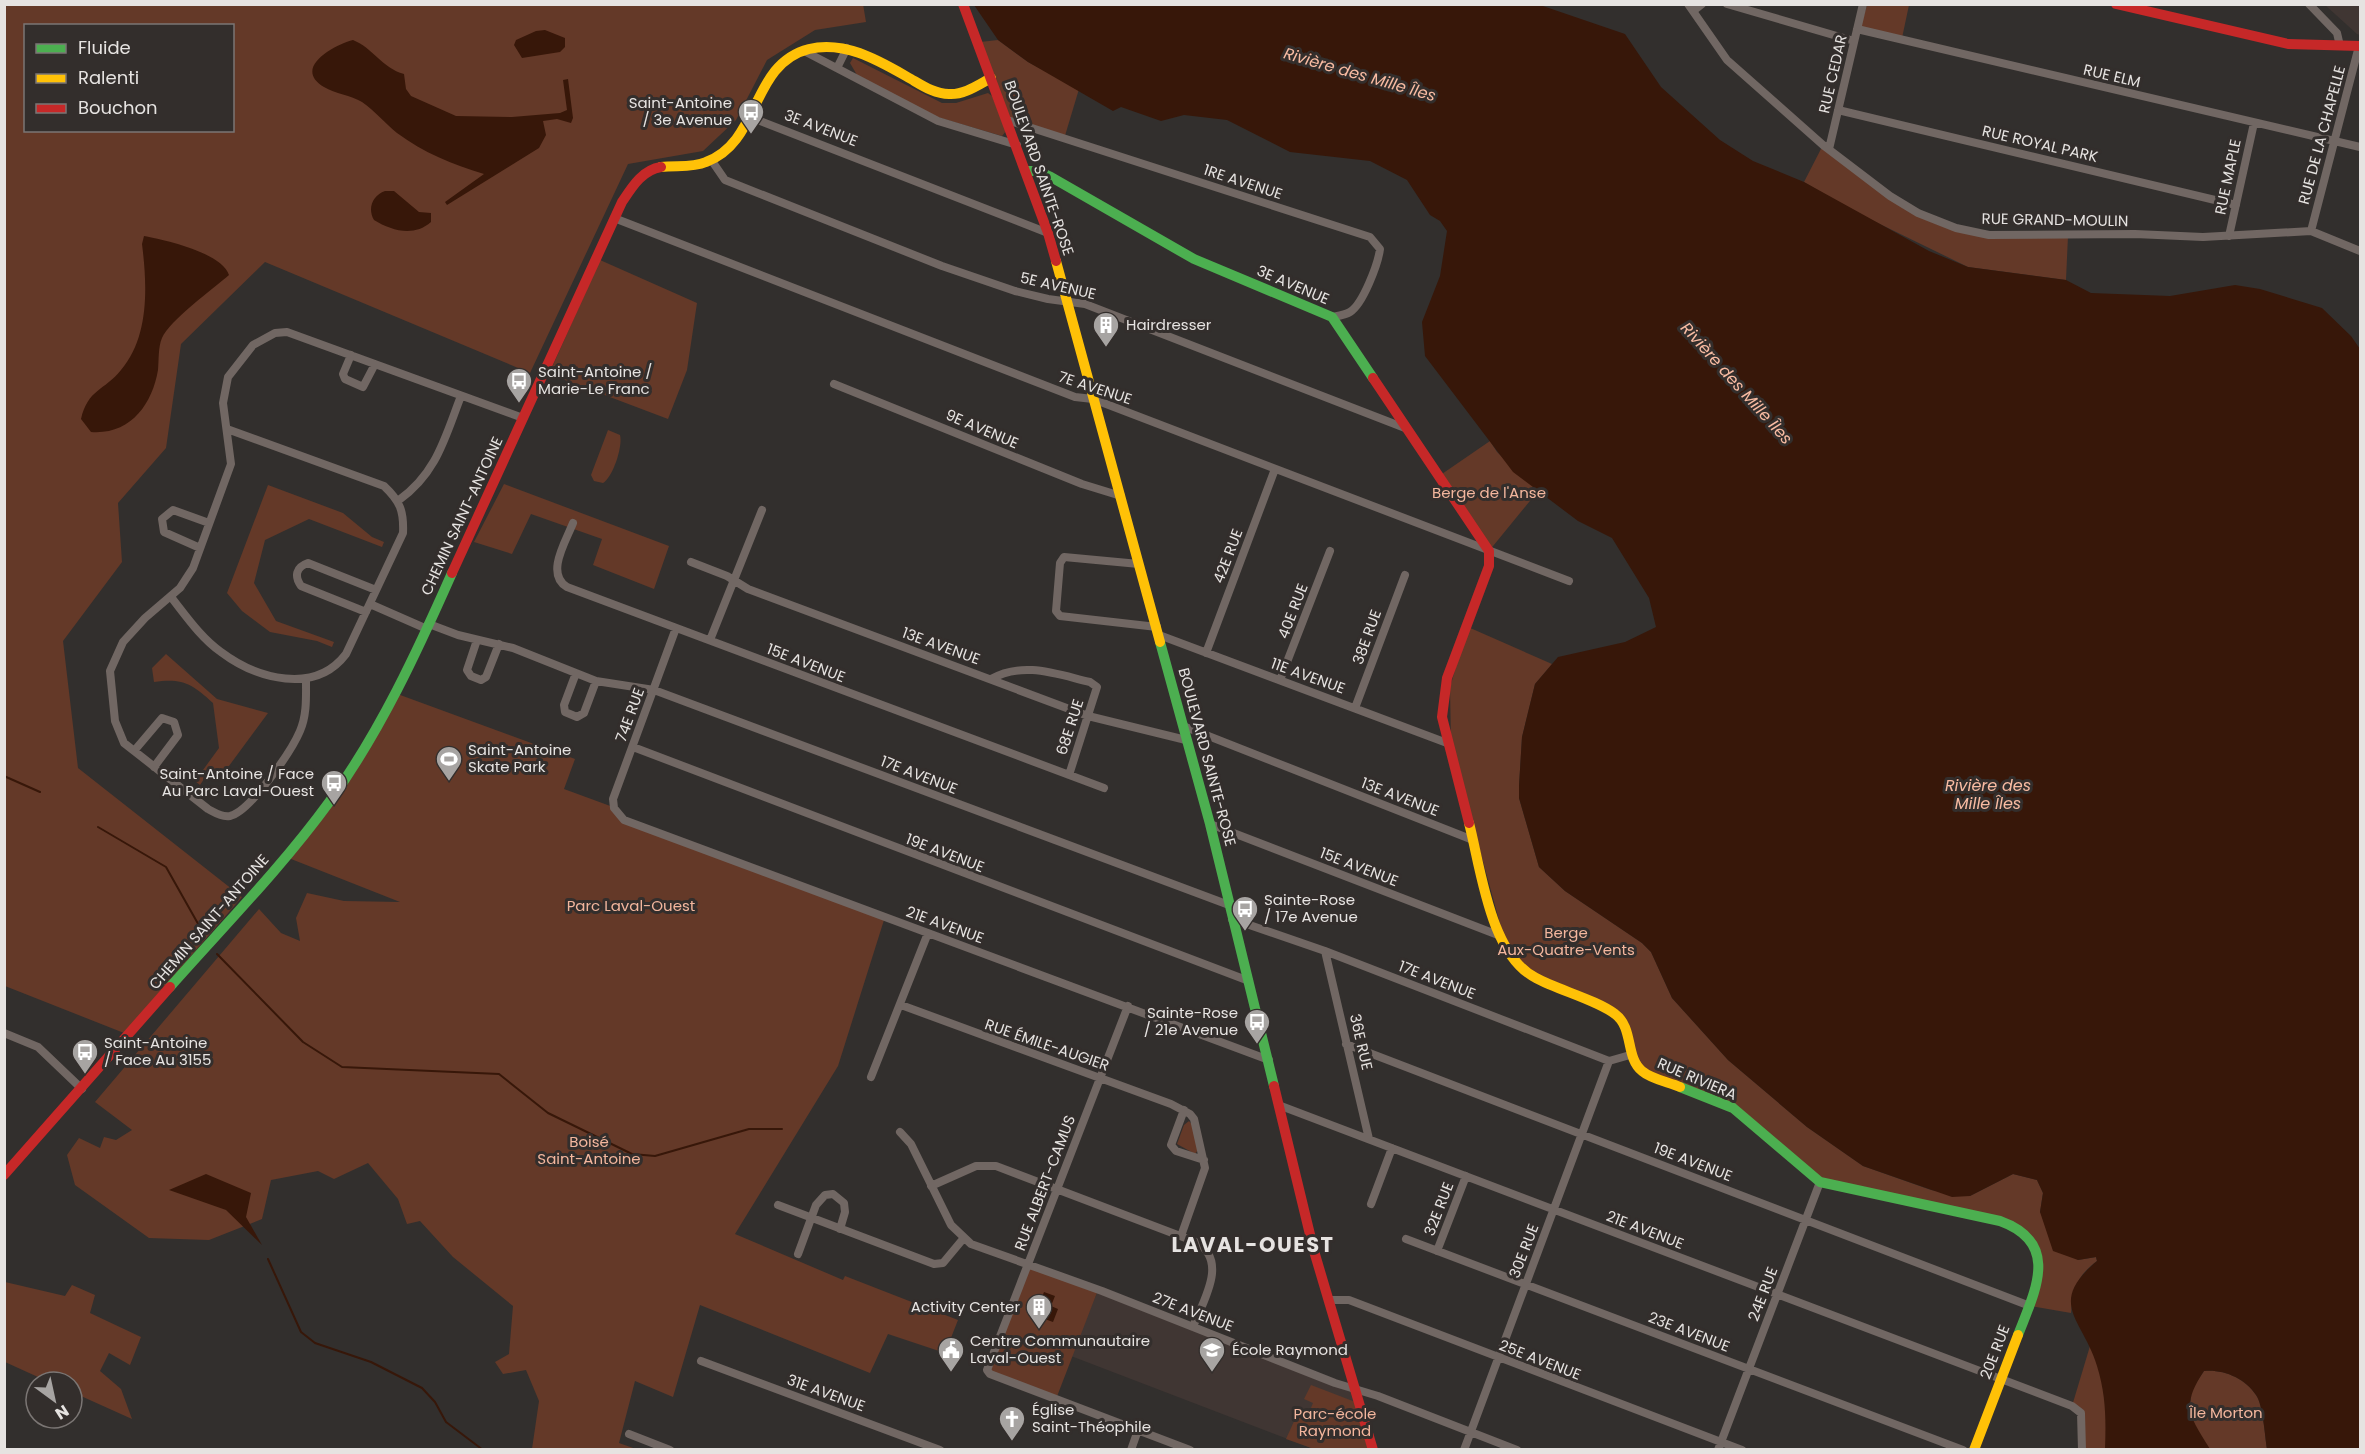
<svg xmlns="http://www.w3.org/2000/svg" width="2365" height="1454" font-family="Poppins,sans-serif">
<rect width="100%" height="100%" fill="#322f2d"/>
<path fill="#403633" d="M 2325,5 L 2360,5 L 2360,35 L 2357,34 Z
M 1098,1290 L 1354,1390 L 1372,1449 L 1314,1449 L 1071,1356 Z"/>
<path fill="#643928" fill-rule="evenodd" d="M 863,4 L 866,22 L 815,30 L 767,60 L 736,120 L 703,151 L 628,164 L 530,373 L 265,262 L 181,344 L 166,448 L 118,503 L 122,562 L 63,641 L 78,768 L 242,897 L 124,1033 L 5,986 L 4,5 ZM 26,26 L 232,26 L 232,130 L 26,130 Z
M 1867,5 L 1909,5 L 1902,38 L 1860,28 Z
M 998,40 L 1028,62 L 1079,89 L 1064,139 L 1007,120 L 980,42 Z
M 853,58 L 942,103 L 956,103 L 988,93 L 992,96 L 1006,131 L 1002,136 L 937,117 L 857,75 L 850,63 Z
M 1823,145 L 1918,213 L 1989,235 L 2068,236 L 2066,280 L 1968,267 L 1849,209 L 1804,182 Z
M 600,260 L 697,303 L 687,370 L 668,419 L 549,374 Z
M 608,430 L 620,435 C 623,446 613,477 603,483 L 594,481 L 591,475 Z
M 1490,441 L 1497,452 L 1538,491 L 1489,551 L 1439,476 Z
M 504,484 L 669,546 L 654,589 L 593,565 L 602,539 L 531,514 L 512,554 L 474,542 Z
M 268,485 L 343,513 L 372,537 L 384,542 L 382,547 L 309,519 L 265,540 L 254,583 L 276,621 L 334,642 L 332,647 L 317,641 L 270,632 L 242,611 L 227,593 Z
M 1468,627 L 1552,664 L 1535,684 L 1522,737 L 1519,786 L 1519,798 L 1539,867 L 1565,891 L 1642,943 L 1651,952 L 1672,998 L 1728,1060 L 1807,1127 L 1863,1166 L 1931,1190 L 1970,1196 L 2013,1174 L 2037,1180 L 2043,1193 L 2040,1212 L 2078,1260 L 2096,1257 L 2097,1261 C 2077,1276 2073,1288 2071,1313 L 2030,1306 L 2040,1265 L 2021,1230 L 1819,1181 L 1738,1112 L 1640,1074 L 1624,1022 L 1542,979 L 1512,953 L 1502,931 L 1451,744 L 1450,687 Z
M 166,654 L 217,699 L 268,713 L 226,770 L 204,779 L 200,785 L 195,781 L 219,748 L 213,703 C 192,684 183,678 154,682 L 152,668 Z
M 392,692 L 575,759 L 564,789 L 613,807 L 618,817 L 884,920 L 838,1066 L 735,1234 L 843,1280 L 845,1276 L 958,1320 L 945,1353 L 888,1334 L 870,1373 L 700,1305 L 673,1397 L 635,1381 L 619,1443 L 636,1449 L 532,1449 L 539,1401 L 526,1370 L 503,1374 L 495,1362 L 509,1354 L 513,1306 L 453,1257 L 420,1221 L 407,1224 L 398,1199 L 368,1163 L 334,1179 L 318,1171 L 271,1180 L 262,1219 L 209,1240 L 149,1238 L 75,1185 L 67,1155 L 79,1138 L 100,1148 L 104,1137 L 116,1140 L 132,1130 L 95,1102 L 259,909 L 281,933 L 300,941 L 296,918 L 307,893 L 344,901 L 400,902 L 286,857 L 330,801 Z
M 1189,1121 L 1193,1126 L 1198,1150 L 1195,1154 L 1177,1144 L 1184,1125 Z
M 1028,1266 L 1098,1290 L 1056,1399 L 988,1370 Z
M 5,1282 L 65,1296 L 72,1285 L 95,1295 L 90,1313 L 141,1337 L 130,1365 L 109,1353 L 100,1371 L 121,1389 L 132,1419 L 72,1392 L 72,1382 L 49,1382 L 5,1362 Z
M 2090,1346 L 2189,1414 L 2192,1389 L 2204,1371 C 2223,1369 2245,1378 2256,1395 C 2263,1404 2265,1437 2267,1449 L 2082,1449 L 2081,1413 L 2072,1406 Z
M 1311,1385 L 1358,1403 L 1372,1449 L 1314,1449 L 1286,1439 L 1296,1417 L 1306,1420 L 1313,1403 L 1304,1399 Z"/>
<path fill="#371709" d="M 974,5 L 1540,5 L 1625,34 L 1661,87 L 1720,140 L 1753,161 L 1804,182 L 1929,251 L 1968,267 L 2066,280 L 2091,293 L 2170,296 L 2235,285 L 2260,289 L 2322,308 L 2351,336 L 2360,349 L 2360,1449 L 2267,1449 C 2265,1437 2263,1404 2256,1395 C 2245,1378 2223,1369 2204,1371 C 2180,1407 2190,1416 2210,1449 L 2105,1449 C 2106,1420 2106,1395 2097,1366 C 2083,1319 2046,1304 2097,1261 L 2096,1257 L 2078,1260 L 2053,1251 L 2040,1212 L 2043,1193 L 2037,1180 L 2013,1174 L 1970,1196 L 1952,1197 L 1863,1166 L 1807,1127 L 1728,1060 L 1672,998 L 1651,952 L 1642,943 L 1565,891 L 1539,867 L 1519,798 L 1519,786 L 1522,737 L 1535,684 L 1558,657 L 1625,642 L 1656,627 L 1649,598 L 1612,538 L 1578,521 L 1513,472 L 1425,356 L 1422,322 L 1440,276 L 1447,231 L 1440,221 L 1430,215 L 1407,180 L 1370,161 L 1290,152 L 1227,120 L 1184,115 L 1161,121 L 1121,107 L 1113,111 L 1028,62 L 998,40 Z
M 545,30 L 565,38 L 565,47 L 560,52 L 522,58 L 514,45 L 516,40 L 536,31 Z
M 353,40 C 373,48 382,68 404,74 L 406,89 L 411,96 L 456,116 L 512,117 L 560,113 L 567,110 L 563,80 L 568,79 L 573,118 L 571,123 L 557,119 L 543,121 L 546,135 L 539,148 L 447,205 L 445,202 L 484,174 C 452,164 424,153 397,133 C 385,123 375,111 362,102 C 351,95 335,94 324,87 C 292,68 334,45 353,40 Z
M 385,191 L 394,191 L 419,212 L 431,213 L 431,222 C 414,237 392,231 374,220 C 367,208 373,195 385,191 Z
M 144,236 C 166,240 222,253 229,275 C 214,288 169,321 162,338 C 158,347 159,360 158,370 C 152,405 130,435 91,432 L 81,419 C 88,389 104,391 121,370 C 150,336 147,284 142,244 Z
M 206,1174 L 251,1193 L 246,1217 L 262,1245 L 226,1210 L 169,1190 Z
M 1044,1292 L 1055,1296 L 1051,1306 L 1058,1309 L 1053,1322 L 1028,1313 L 1033,1300 L 1040,1302 Z"/>
<g fill="none" stroke-linecap="round" stroke-linejoin="round">
<path stroke="#371709" stroke-width="2" d="M 4,776 L 40,792
M 98,827 L 166,867 L 201,929
M 217,954 L 303,1042 L 342,1067 L 499,1074 L 548,1113 L 632,1154 L 655,1156 L 749,1129 L 782,1129
M 268,1259 L 301,1332 L 315,1343 L 371,1362 L 422,1388 L 435,1402 L 446,1422 L 483,1450"/>
<path stroke="#716763" stroke-width="8" d="M 1688,4 L 1727,60 L 1823,145 L 1890,196 L 1918,213 L 1956,228 L 1989,235 L 2135,234 L 2203,237 L 2311,231 L 2360,251
M 1727,4 L 1854,41
M 2309,4 L 2337,33 L 2340,46
M 1693,11 L 1702,4
M 1857,29 L 2360,147
M 804,51 L 938,121 L 1017,145
M 837,68 L 847,48
M 1838,110 L 2236,205
M 750,117 L 1048,233
M 1007,120 L 1370,237 L 1380,249 C 1378,264 1363,304 1350,312 C 1345,315 1337,316 1332,317
M 1829,149 L 1863,4
M 712,161 L 725,180 L 942,266 L 1015,291 L 1048,299 L 1085,304 L 1405,428
M 614,218 L 1075,397 L 1093,399 L 1569,581
M 2311,231 L 2359,46
M 2229,236 L 2254,123
M 351,355 L 343,374 L 345,379 L 363,387 L 375,364
M 834,384 L 1082,484 L 1121,496
M 399,500 C 437,473 445,437 461,396
M 573,523 C 566,541 545,574 567,587 L 1104,788
M 200,548 L 164,532 L 162,519 L 173,510 L 209,523
M 691,562 L 727,576 L 748,589 L 1088,716 L 1186,740
M 1139,564 L 1064,557 L 1060,563 L 1056,611 L 1060,616 L 1157,627
M 171,597 C 186,616 201,638 221,652 C 257,679 315,695 346,654 L 403,533 C 404,511 400,501 384,486 L 227,429
M 370,604 L 427,629
M 366,612 L 301,586 C 294,576 296,567 308,563 L 376,590
M 429,624 L 458,635 L 513,648 L 596,681 L 654,690 L 1229,905
M 676,628 L 613,799 L 614,808 L 624,820 L 1269,1060
M 1159,635 L 1447,743
M 477,640 L 467,670 L 471,676 L 481,680 L 486,677 L 499,644
M 710,640 L 762,510
M 1206,653 L 1275,469
M 576,673 L 564,705 L 565,712 L 577,717 L 584,713 L 596,681
M 991,679 C 1023,661 1056,674 1090,682 L 1097,687 L 1069,775
M 306,680 C 306,697 307,715 300,731 C 292,750 250,812 230,816 C 221,817 216,813 208,809 L 124,743 L 115,721 L 110,671 L 123,642 L 145,618 L 180,588 L 193,568 L 231,464 L 223,403 L 228,377 L 253,345 L 275,333 L 287,332 L 523,418
M 1280,680 L 1330,551
M 1355,708 L 1405,575
M 1183,726 L 1473,840
M 633,747 L 1249,981
M 134,751 L 162,718 L 174,722 L 178,735 L 154,767
M 1210,824 L 1498,935
M 1232,919 L 1325,951 L 1609,1061 L 1630,1055
M 1325,951 L 1369,1139
M 901,1005 L 1171,1104 L 1190,1114 L 1194,1119 L 1205,1168 L 1181,1236
M 1128,1006 L 987,1370 L 990,1374 L 1190,1450
M 4,1033 L 38,1047 L 82,1089
M 1346,1044 L 2030,1306
M 871,1077 L 928,933
M 1281,1106 L 2072,1406 L 2081,1413 L 2082,1450
M 1184,1110 L 1171,1145 L 1176,1151 L 1204,1160
M 900,1132 L 911,1144 L 951,1225 L 971,1244 L 1102,1291 L 1335,1383 L 1378,1396 L 1517,1450
M 931,1186 L 976,1166 L 996,1166 L 1196,1242 C 1229,1261 1203,1301 1193,1327
M 1371,1204 L 1392,1148
M 778,1205 L 934,1264 L 943,1263 L 963,1239
M 1406,1239 L 1963,1450
M 1437,1251 L 1466,1176
M 798,1254 L 816,1205 L 825,1195 L 833,1194 L 844,1203 L 845,1212 L 840,1229
M 1329,1300 L 1349,1300 L 1742,1450
M 701,1361 L 940,1450
M 629,1434 L 670,1450
M 1131,1450 L 1138,1430
M 1464,1450 L 1609,1061
M 1718,1450 L 1820,1182"/>
<path stroke="#4caf50" stroke-width="10" d="M 1026,171 L 1038,171 L 1051,177 L 1194,259 L 1332,317 L 1373,378
M 1160,642 L 1210,824 L 1274,1086
M 170,987 C 224,926 282,867 330,801 C 381,730 417,652 452,573
M 1680,1087 L 1733,1108 L 1820,1182 L 2000,1221 C 2061,1243 2035,1291 2018,1335"/>
<path stroke="#ffc107" stroke-width="10" d="M 661,167 C 676,165 692,168 706,162 C 761,142 750,64 809,49 C 846,40 881,62 911,79 C 923,86 935,94 949,94 C 964,95 978,85 991,78
M 1056,261 L 1160,642
M 1469,823 C 1481,869 1490,955 1536,978 C 1558,990 1597,1000 1615,1014 C 1634,1028 1625,1057 1642,1071 C 1651,1079 1668,1082 1680,1087
M 1974,1450 L 2018,1335"/>
<path stroke="#c62828" stroke-width="10" d="M 963,4 L 1048,233 L 1056,261
M 2116,4 L 2288,44 L 2360,46
M 1373,378 L 1489,551 L 1489,566 L 1447,678 L 1442,717 L 1469,823
M 452,573 L 622,202 C 632,187 642,170 661,167
M 1274,1086 L 1314,1251 L 1373,1450
M 4,1175 L 170,987"/>
</g>
<defs>
<g id="bus-pin" transform="scale(1.35)"><path d="M0 17L-7.5 6A9.5 9.5 0 1 1 7.5 6Z" fill="#a7a4a2" stroke="#332e2c"/><path d="M-5-6H5V4H4V6H2V4H-2V6H-4V4H-5ZM-3.5-4V0h7V-4ZM-3.5 1.2v1.5H-2V1.2ZM2 1.2v1.5H3.5V1.2Z" fill="#fff"/></g>
<g id="building-pin" transform="scale(1.35)"><path d="M0 17L-7.5 6A9.5 9.5 0 1 1 7.5 6Z" fill="#a7a4a2" stroke="#332e2c"/><path d="M-4-6H4V6H1V3H-1V6H-4ZM-2.5-4.3h1.7v1.8h-1.7ZM.8-4.3h1.7v1.8H.8ZM-2.5-1h1.7V.8h-1.7ZM.8-1h1.7V.8H.8Z" fill="#fff"/></g>
<g id="stadium-pin" transform="scale(1.35)"><path d="M0 17L-7.5 6A9.5 9.5 0 1 1 7.5 6Z" fill="#a7a4a2" stroke="#332e2c"/><path d="M0-5a6.5 5 0 1 0 0 10a6.5 5 0 1 0 0-10ZM-3.5-1.8h7v3.6h-7Z" fill="#fff"/></g>
<g id="civic-pin" transform="scale(1.35)"><path d="M0 17L-7.5 6A9.5 9.5 0 1 1 7.5 6Z" fill="#a7a4a2" stroke="#332e2c"/><path d="M-.6-6.5H3V-4.5H.6V-3L4-1V1h2V6H-6V1h2V-1L-.6-3ZM-1.2 2.5V6h2.4V2.5Z" fill="#fff"/></g>
<g id="school-pin" transform="scale(1.35)"><path d="M0 17L-7.5 6A9.5 9.5 0 1 1 7.5 6Z" fill="#a7a4a2" stroke="#332e2c"/><path d="M0-5L7-2L0 1L-7-2ZM-4 1L0 2.5L4 1V4Q0 6-4 4Z" fill="#fff"/></g>
<g id="church-pin" transform="scale(1.35)"><path d="M0 17L-7.5 6A9.5 9.5 0 1 1 7.5 6Z" fill="#a7a4a2" stroke="#332e2c"/><path d="M-1.2-6h2.4v3.5h3.3v2.4h-3.3V6h-2.4V-.1h-3.3v-2.4h3.3Z" fill="#fff"/></g>
</defs>
<g fill-rule="evenodd">
<use href="#bus-pin" x="751" y="112"/>
<use href="#building-pin" x="1106" y="325"/>
<use href="#bus-pin" x="519" y="381"/>
<use href="#stadium-pin" x="449" y="759"/>
<use href="#bus-pin" x="334" y="783"/>
<use href="#bus-pin" x="1245" y="909"/>
<use href="#bus-pin" x="1257" y="1022"/>
<use href="#bus-pin" x="85" y="1052"/>
<use href="#building-pin" x="1039" y="1307"/>
<use href="#civic-pin" x="951" y="1350"/>
<use href="#school-pin" x="1212" y="1350"/>
<use href="#church-pin" x="1012" y="1419"/>
</g>
<g text-anchor="middle" stroke-width="6" stroke-linejoin="round" paint-order="stroke">
<g font-size="15" fill="#e6e3e1" stroke="#332e2c">
<text transform="translate(1833 74) rotate(-77)" y="5">RUE CEDAR</text>
<text transform="translate(2112 76) rotate(13)" y="5">RUE ELM</text>
<text transform="translate(821 128) rotate(21)" y="5">3E AVENUE</text>
<text transform="translate(2322 135) rotate(-75)" y="5">RUE DE LA CHAPELLE</text>
<text transform="translate(2040 144) rotate(13)" y="5">RUE ROYAL PARK</text>
<text transform="translate(1039 168) rotate(71)" y="5">BOULEVARD SAINTE-ROSE</text>
<text transform="translate(2228 177) rotate(-78)" y="5">RUE MAPLE</text>
<text transform="translate(1243 182) rotate(18)" y="5">1RE AVENUE</text>
<text transform="translate(2055 220) rotate(1)" y="5">RUE GRAND-MOULIN</text>
<text transform="translate(1293 285) rotate(23)" y="5">3E AVENUE</text>
<text transform="translate(1058 286) rotate(13)" y="5">5E AVENUE</text>
<text transform="translate(1095 388) rotate(18)" y="5">7E AVENUE</text>
<text transform="translate(982 429) rotate(23)" y="5">9E AVENUE</text>
<text transform="translate(462 516) rotate(-65)" y="5">CHEMIN SAINT-ANTOINE</text>
<text transform="translate(1228 556) rotate(-69)" y="5">42E RUE</text>
<text transform="translate(1293 611) rotate(-69)" y="5">40E RUE</text>
<text transform="translate(1367 637) rotate(-70)" y="5">38E RUE</text>
<text transform="translate(941 646) rotate(20)" y="5">13E AVENUE</text>
<text transform="translate(806 663) rotate(21)" y="5">15E AVENUE</text>
<text transform="translate(1308 676) rotate(20)" y="5">11E AVENUE</text>
<text transform="translate(630 715) rotate(-70)" y="5">74E RUE</text>
<text transform="translate(1070 727) rotate(-72)" y="5">68E RUE</text>
<text transform="translate(1207 757) rotate(75)" y="5">BOULEVARD SAINTE-ROSE</text>
<text transform="translate(919 775) rotate(21)" y="5">17E AVENUE</text>
<text transform="translate(1400 797) rotate(21)" y="5">13E AVENUE</text>
<text transform="translate(945 853) rotate(21)" y="5">19E AVENUE</text>
<text transform="translate(1359 867) rotate(21)" y="5">15E AVENUE</text>
<text transform="translate(209 922) rotate(-49)" y="5">CHEMIN SAINT-ANTOINE</text>
<text transform="translate(945 925) rotate(20)" y="5">21E AVENUE</text>
<text transform="translate(1437 980) rotate(21)" y="5">17E AVENUE</text>
<text transform="translate(1361 1042) rotate(77)" y="5">36E RUE</text>
<text transform="translate(1047 1045) rotate(19)" y="5">RUE ÉMILE-AUGIER</text>
<text transform="translate(1697 1079) rotate(23)" y="5">RUE RIVIERA</text>
<text transform="translate(1693 1162) rotate(21)" y="5">19E AVENUE</text>
<text transform="translate(1045 1183) rotate(-69)" y="5">RUE ALBERT-CAMUS</text>
<text transform="translate(1439 1209) rotate(-69)" y="5">32E RUE</text>
<text transform="translate(1645 1230) rotate(21)" y="5">21E AVENUE</text>
<text transform="translate(1524 1251) rotate(-69)" y="5">30E RUE</text>
<text transform="translate(1763 1294) rotate(-69)" y="5">24E RUE</text>
<text transform="translate(1193 1312) rotate(21)" y="5">27E AVENUE</text>
<text transform="translate(1689 1332) rotate(21)" y="5">23E AVENUE</text>
<text transform="translate(1995 1352) rotate(-69)" y="5">20E RUE</text>
<text transform="translate(1540 1360) rotate(21)" y="5">25E AVENUE</text>
<text transform="translate(826 1393) rotate(20)" y="5">31E AVENUE</text>
</g>
<g font-size="15" fill="#e6e3e1" stroke="#332e2c" text-anchor="start">
<text x="732" y="108" text-anchor="end">Saint-Antoine<tspan x="732" dy="17">/ 3e Avenue</tspan></text>
<text x="1126" y="330">Hairdresser</text>
<text x="538" y="377">Saint-Antoine /<tspan x="538" dy="17">Marie-Le Franc</tspan></text>
<text x="468" y="755">Saint-Antoine<tspan x="468" dy="17">Skate Park</tspan></text>
<text x="314" y="779" text-anchor="end">Saint-Antoine / Face<tspan x="314" dy="17">Au Parc Laval-Ouest</tspan></text>
<text x="1264" y="905">Sainte-Rose<tspan x="1264" dy="17">/ 17e Avenue</tspan></text>
<text x="1238" y="1018" text-anchor="end">Sainte-Rose<tspan x="1238" dy="17">/ 21e Avenue</tspan></text>
<text x="104" y="1048">Saint-Antoine<tspan x="104" dy="17">/ Face Au 3155</tspan></text>
<text x="1020" y="1312" text-anchor="end">Activity Center</text>
<text x="970" y="1346">Centre Communautaire<tspan x="970" dy="17">Laval-Ouest</tspan></text>
<text x="1232" y="1355">École Raymond</text>
<text x="1032" y="1415">Église<tspan x="1032" dy="17">Saint-Théophile</tspan></text>
</g>
<g font-size="15" fill="#f3b69d" stroke="#332e2c">
<text x="1489" y="498">Berge de l'Anse</text>
<text x="631" y="911">Parc Laval-Ouest</text>
<text x="1566" y="938">Berge<tspan x="1566" dy="17">Aux-Quatre-Vents</tspan></text>
<text x="589" y="1147">Boisé<tspan x="589" dy="17">Saint-Antoine</tspan></text>
<text x="2226" y="1418">Île Morton</text>
<text x="1335" y="1419">Parc-école<tspan x="1335" dy="17">Raymond</tspan></text>
</g>
<g font-size="16" font-style="italic" fill="#f8bba2" stroke="#332e2c">
<text transform="translate(1360 74) rotate(16)" y="6">Rivière des Mille Îles</text>
<text transform="translate(1737 383) rotate(48)" y="6">Rivière des Mille Îles</text>
<text x="1988" y="791">Rivière des<tspan x="1988" dy="18">Mille Îles</tspan></text>
</g>
<g font-size="21" font-weight="bold" letter-spacing="1.5" fill="#e6e3e1" stroke="#332e2c">
<text x="1253" y="1252">LAVAL-OUEST</text>
</g>
</g>
<rect width="2365" height="1454" fill="none" stroke="#e6e3e1" stroke-width="12"/>
<rect x="24" y="24" width="210" height="108" fill="#332e2c" stroke="#7b7674" stroke-width="1.5"/>
<rect x="36" y="44" width="30" height="9" fill="#4caf50" stroke="#7b7674" stroke-width="1.5"/>
<text x="78" y="54" font-size="18" fill="#e6e3e1">Fluide</text>
<rect x="36" y="74" width="30" height="9" fill="#ffc107" stroke="#7b7674" stroke-width="1.5"/>
<text x="78" y="84" font-size="18" fill="#e6e3e1">Ralenti</text>
<rect x="36" y="104" width="30" height="9" fill="#c62828" stroke="#7b7674" stroke-width="1.5"/>
<text x="78" y="114" font-size="18" fill="#e6e3e1">Bouchon</text>
<g transform="translate(54 1400) rotate(147)"><circle r="28" fill="#332e2c" stroke="#7b7674" stroke-width="1.5"/>
<path d="M0-4.5L10 22L0 15L-10 22Z" fill="#a7a4a2"/>
<text y="-9" font-size="16" font-weight="bold" text-anchor="middle" fill="#e6e3e1">N</text>
</g>
</svg>
